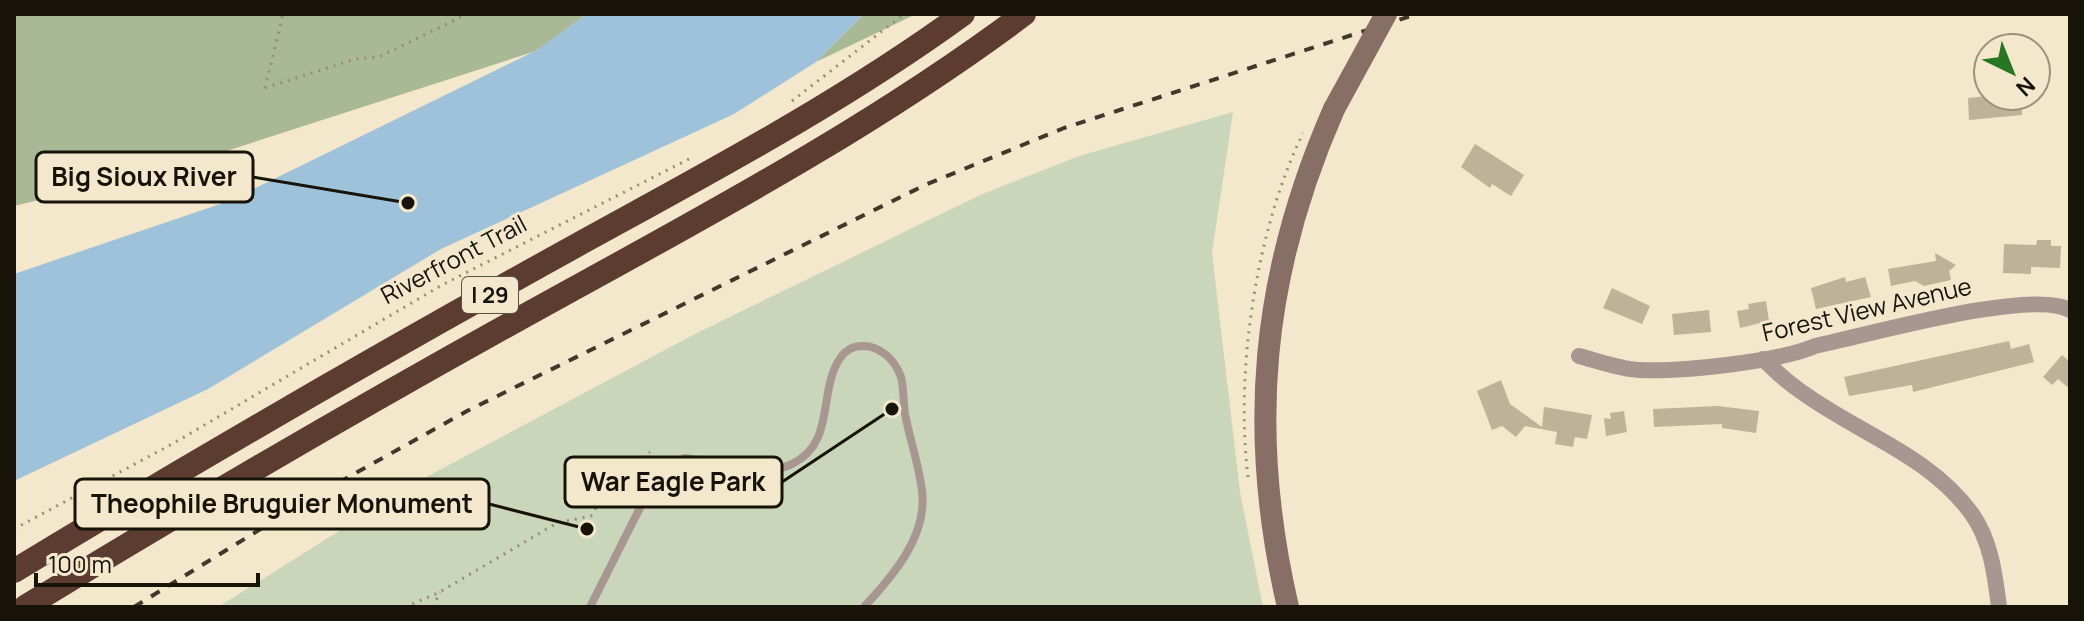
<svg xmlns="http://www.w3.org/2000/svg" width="2084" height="621" font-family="Manrope,sans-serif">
<rect width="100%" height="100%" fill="#f3e7cc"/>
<path fill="#cad6ba" d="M 1233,112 L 1212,253 L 1240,492 L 1263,607 L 218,607 L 417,482 L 693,335 L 980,195 L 1079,156 Z"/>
<path fill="#a9b895" d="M 14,14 L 587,14 L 536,51 L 180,166 L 14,206 Z
M 864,14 L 916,14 L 816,62 Z"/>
<path fill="#9ec2da" d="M 587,14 L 864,14 L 816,62 L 734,114 L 441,249 L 208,389 L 14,481 L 14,274 L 229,201 L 535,51 Z"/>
<path fill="#beb399" d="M 1988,96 L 2021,96 L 2022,115 L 1969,120 L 1968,98 Z
M 1475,144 L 1524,175 L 1511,196 L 1492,184 L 1490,188 L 1461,167 Z
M 2037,240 L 2051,240 L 2051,246 L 2061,246 L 2060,268 L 2031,267 L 2031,274 L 2003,273 L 2004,244 L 2036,245 Z
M 1935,253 L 1956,265 L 1949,271 L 1951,280 L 1924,286 L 1915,281 L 1891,286 L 1888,269 L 1936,261 Z
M 1845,277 L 1846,282 L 1865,277 L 1871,297 L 1816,309 L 1811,288 Z
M 1612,288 L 1650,306 L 1642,324 L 1603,308 Z
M 1766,301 L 1769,321 L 1740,328 L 1737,311 L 1749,309 L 1748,304 Z
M 1709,310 L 1711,332 L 1674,335 L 1672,314 Z
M 2009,341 L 2011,349 L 2029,344 L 2034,362 L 1913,392 L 1912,385 L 1849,396 L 1844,377 Z
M 2062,355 L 2070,362 L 2070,389 L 2058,379 L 2052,385 L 2043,377 Z
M 1501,380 L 1510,404 L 1542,427 L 1544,407 L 1592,415 L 1587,439 L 1575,437 L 1573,447 L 1555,444 L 1557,432 L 1525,426 L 1516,437 L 1502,426 L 1492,430 L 1477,391 Z
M 1718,406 L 1759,411 L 1756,433 L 1722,428 L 1722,424 L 1654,427 L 1653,409 Z
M 1624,411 L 1627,432 L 1606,436 L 1604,418 L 1611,419 L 1610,413 Z"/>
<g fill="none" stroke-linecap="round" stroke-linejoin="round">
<path stroke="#968d79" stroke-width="3" stroke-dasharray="2 6" stroke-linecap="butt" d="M 265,88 L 355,59 L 379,57 L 467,14
M 265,88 L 283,14
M 792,101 L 904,14
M 1248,477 C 1235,370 1256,230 1303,133
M 14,529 L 174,443 L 442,285 L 691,158
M 405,607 L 438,593 L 557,523 L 591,516 L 611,482 L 650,452
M 433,607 L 440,592"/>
<path stroke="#a89690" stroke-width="8" d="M 590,607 L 656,476 L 685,458 C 722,463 755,481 792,464 C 837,442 817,390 841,357 C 845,351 853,346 861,346 C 880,345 895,360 901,377 C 904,388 903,402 905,414 C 910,440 919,465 922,491 C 928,536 892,577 864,607"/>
<path stroke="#a89690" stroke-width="16" d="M 1579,356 C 1598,361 1619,369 1639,370 C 1679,372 1779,362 1815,346 C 1865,336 2031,288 2070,310
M 1763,359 C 1773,368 1783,379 1795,387 C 1853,432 1927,452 1972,514 C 1991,541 1995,575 1999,607"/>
<path stroke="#886f66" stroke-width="22" d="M 1288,607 C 1247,431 1261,275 1334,109"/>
<path stroke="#5c3b30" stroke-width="24" d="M 14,571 C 200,458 389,349 579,244 C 710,172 842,102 963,14
M 25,607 C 187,508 351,412 517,320 C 690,224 865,133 1024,14"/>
<path stroke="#3f392c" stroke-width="4" stroke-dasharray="10 10" stroke-linecap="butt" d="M 134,607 L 311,498 L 467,411 L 925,185 L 1064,128 L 1417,14"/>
<path stroke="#886f66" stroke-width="22" d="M 1334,109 L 1386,14"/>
</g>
<g text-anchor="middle" stroke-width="6" stroke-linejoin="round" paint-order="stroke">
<rect fill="#f3e7cc" stroke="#595344" stroke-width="2" x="462" y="277" width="56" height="36" rx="6"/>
<g font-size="22" font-weight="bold" fill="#171309">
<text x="490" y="303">I 29</text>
</g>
<g font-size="24" fill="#171309" stroke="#f3e7cc">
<text transform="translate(454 260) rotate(-28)" y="8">Riverfront Trail</text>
<text transform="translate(1867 310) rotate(-13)" y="8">Forest View Avenue</text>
</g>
</g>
<path fill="none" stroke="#171309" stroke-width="3" d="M408 203L253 177M892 409L782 482M587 529L489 504"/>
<g fill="#171309" stroke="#f3e7cc" stroke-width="3">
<circle cx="408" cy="203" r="8"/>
<circle cx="892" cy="409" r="8"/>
<circle cx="587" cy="529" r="8"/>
</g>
<g fill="#f3e7cc" stroke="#171309" stroke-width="3">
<rect x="36" y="152" width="217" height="50" rx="8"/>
<rect x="565" y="457" width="217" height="50" rx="8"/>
<rect x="75" y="479" width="414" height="50" rx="8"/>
</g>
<g font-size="26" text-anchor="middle" font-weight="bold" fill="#171309">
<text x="144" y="186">Big Sioux River</text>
<text x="673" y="491">War Eagle Park</text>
<text x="282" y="513">Theophile Bruguier Monument</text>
</g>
<rect width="2084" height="621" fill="none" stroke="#171309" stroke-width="32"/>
<g transform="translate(2012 72) rotate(137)"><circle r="38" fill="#f3e7cc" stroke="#9b927e" stroke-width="2"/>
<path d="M0-6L14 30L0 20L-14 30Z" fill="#267721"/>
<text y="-12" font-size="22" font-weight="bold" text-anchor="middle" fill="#171309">N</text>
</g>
<path d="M36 573v12h222v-12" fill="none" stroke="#171309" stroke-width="4"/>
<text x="48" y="573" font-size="24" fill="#171309" stroke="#f3e7cc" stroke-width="6" paint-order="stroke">100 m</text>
</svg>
